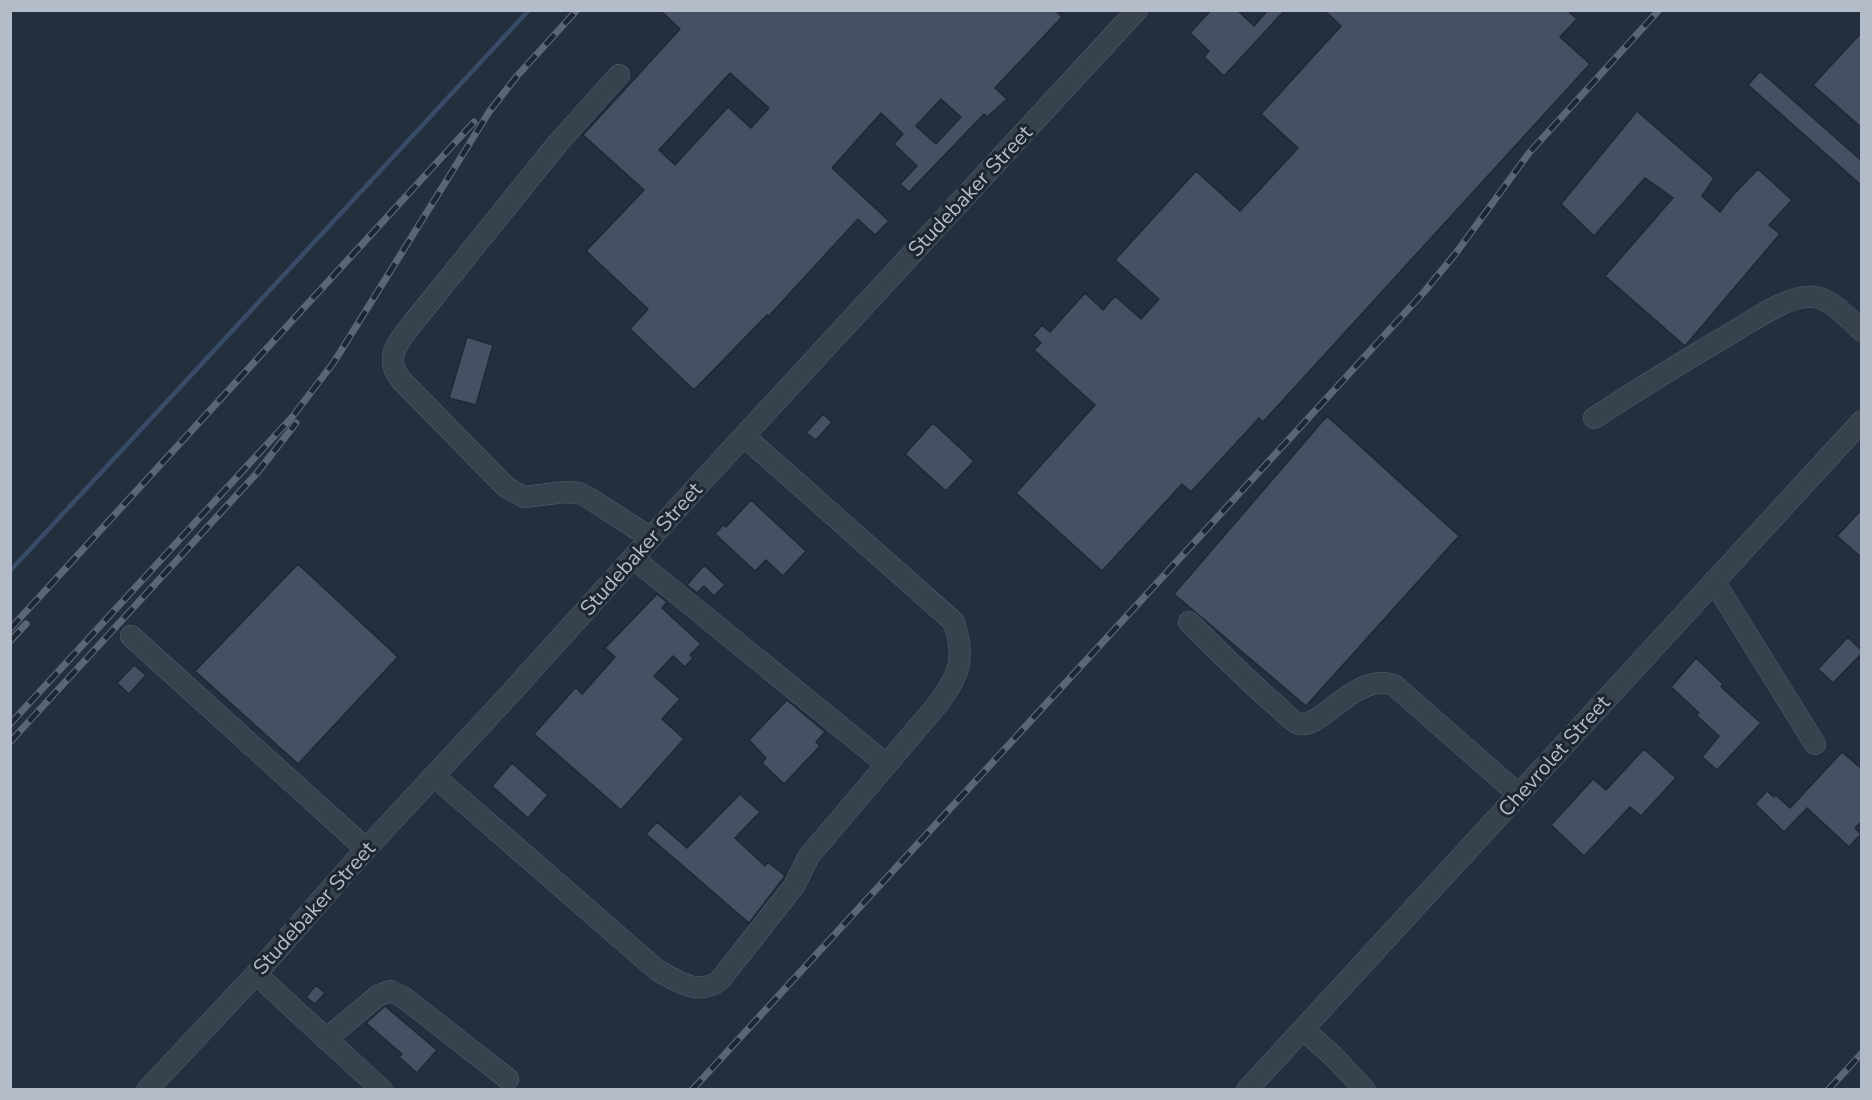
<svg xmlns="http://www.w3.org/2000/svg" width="1872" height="1100" font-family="'Nunito Sans',sans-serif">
<rect width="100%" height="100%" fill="#242f3e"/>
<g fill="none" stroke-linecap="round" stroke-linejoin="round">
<path stroke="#394c67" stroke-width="4.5" d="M 10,571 L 529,10"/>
</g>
<path fill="#455162" stroke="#1f2835" stroke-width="1.5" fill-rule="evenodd" d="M 660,10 L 1055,10 L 1062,17 L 995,88 L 1007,99 L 987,117 L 984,114 L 909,192 L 900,184 L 917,166 L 894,144 L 903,134 L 881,113 L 832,168 L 889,221 L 875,235 L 858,219 L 768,317 L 767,315 L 694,390 L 630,329 L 648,309 L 586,251 L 644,190 L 583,135 L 680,29 ZM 730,73 L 769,108 L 751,128 L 728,107 L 675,165 L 659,150 ZM 941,99 L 961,117 L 936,144 L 916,126 Z
M 1211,10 L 1237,10 L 1254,26 L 1268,10 L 1285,10 L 1224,76 L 1204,57 L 1209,51 L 1190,33 Z
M 1324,10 L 1567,10 L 1577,19 L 1560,37 L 1590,64 L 1263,422 L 1259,418 L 1191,492 L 1182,484 L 1102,571 L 1016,493 L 1095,405 L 1034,350 L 1041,343 L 1033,335 L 1042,325 L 1050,332 L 1085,293 L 1103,310 L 1115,296 L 1141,319 L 1159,299 L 1115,260 L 1196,171 L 1240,211 L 1298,148 L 1261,114 L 1341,26 Z
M 1862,32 L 1862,128 L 1813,85 Z
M 1760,71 L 1862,161 L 1862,186 L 1748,85 Z
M 1637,111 L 1714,178 L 1702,196 L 1720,212 L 1733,195 L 1758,169 L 1792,200 L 1769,225 L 1780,234 L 1685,346 L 1605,276 L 1673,198 L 1645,178 L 1594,236 L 1561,204 Z
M 467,337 L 493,345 L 476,405 L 449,398 Z
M 823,414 L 832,422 L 816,440 L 806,433 Z
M 1327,416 L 1459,536 L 1306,706 L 1174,594 Z
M 933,423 L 974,461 L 946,491 L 905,454 Z
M 751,500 L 806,551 L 783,576 L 766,560 L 755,571 L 715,534 L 723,525 L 726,527 Z
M 1862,509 L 1862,558 L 1837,536 Z
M 298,564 L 398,657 L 298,764 L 195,671 Z
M 704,565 L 725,585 L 714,596 L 704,586 L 697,593 L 687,585 Z
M 657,594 L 667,602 L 662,608 L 701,644 L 690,655 L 693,658 L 685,667 L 673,656 L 654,676 L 680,699 L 662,719 L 684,739 L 621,810 L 534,734 L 576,687 L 582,694 L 615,657 L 605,648 Z
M 1848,637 L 1862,651 L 1862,653 L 1833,683 L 1818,669 Z
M 1696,658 L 1723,684 L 1721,687 L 1761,723 L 1717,770 L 1702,757 L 1719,736 L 1696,715 L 1699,713 L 1671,687 Z
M 134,665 L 146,675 L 129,694 L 117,683 Z
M 787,700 L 825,732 L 816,742 L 820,746 L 784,784 L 762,763 L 766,758 L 749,740 Z
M 1644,749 L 1676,778 L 1641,816 L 1630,807 L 1584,856 L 1551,825 L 1593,779 L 1606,790 Z
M 1842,752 L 1862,769 L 1862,821 L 1855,828 L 1861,834 L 1849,847 L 1807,808 L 1784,832 L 1755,804 L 1767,791 L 1774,797 L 1776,795 L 1790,808 Z
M 512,763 L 548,795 L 528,818 L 492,786 Z
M 740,794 L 760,812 L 735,838 L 765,866 L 768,862 L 785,876 L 749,923 L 646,834 L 657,822 L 687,848 Z
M 316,985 L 325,993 L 315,1004 L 306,997 Z
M 385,1006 L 437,1050 L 417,1073 L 399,1057 L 402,1054 L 366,1023 Z"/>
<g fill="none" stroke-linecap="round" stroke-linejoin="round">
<g stroke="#565f6c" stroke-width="22">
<path id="minor" d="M 619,75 L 558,143 L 412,324 C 397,343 383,359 402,381 L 506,487 L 524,497 L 565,492 L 579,493 L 589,498 L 651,538
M 1594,418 C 1640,388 1687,359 1735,331 C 1755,319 1790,294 1814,297 C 1833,299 1848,319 1862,331
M 633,558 L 886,764
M 1714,581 L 1815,744
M 1189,622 C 1218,650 1245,679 1276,705 C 1282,711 1290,719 1297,723 C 1320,734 1353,671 1394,685 L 1519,795
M 131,636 L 366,849
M 434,776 L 657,970 C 677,981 699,997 720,980 L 794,886 L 809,856 L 937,705 C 959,675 966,660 954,622 L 744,436
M 256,974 L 382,1090
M 1303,1029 L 1334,1057 L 1365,1090
M 326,1039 L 379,995 L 391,991 L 403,997 L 508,1079
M 147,1090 L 256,974 L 366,849 L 509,695 L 695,489 L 1137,10
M 1247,1090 L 1862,421"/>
</g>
<use href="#minor" stroke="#38414e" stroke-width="21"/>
<g stroke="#5a6575" stroke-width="7">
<path id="rail" d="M 10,629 L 474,122
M 10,641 L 26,624
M 10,724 L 293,416 L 334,362 L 489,112 L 517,76 L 577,10
M 10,742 L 257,473 L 296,423
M 692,1090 L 1424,292 L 1456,253 L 1529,153 L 1659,10
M 1828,1090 L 1862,1053"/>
</g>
<use href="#rail" stroke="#1d2633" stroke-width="4.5" stroke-dasharray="14" stroke-linecap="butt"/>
</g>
<g text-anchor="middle" stroke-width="6" stroke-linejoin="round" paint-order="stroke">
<g font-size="21" fill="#b4bcc9" stroke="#1d2633">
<text transform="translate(970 191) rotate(-47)" y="7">Studebaker Street</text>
<text transform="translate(641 549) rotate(-48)" y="7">Studebaker Street</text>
<text transform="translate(1554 756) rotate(-48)" y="7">Chevrolet Street</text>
<text transform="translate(314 908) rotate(-48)" y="7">Studebaker Street</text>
</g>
</g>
<rect width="1872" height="1100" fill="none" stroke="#b4bcc9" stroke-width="24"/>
</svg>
